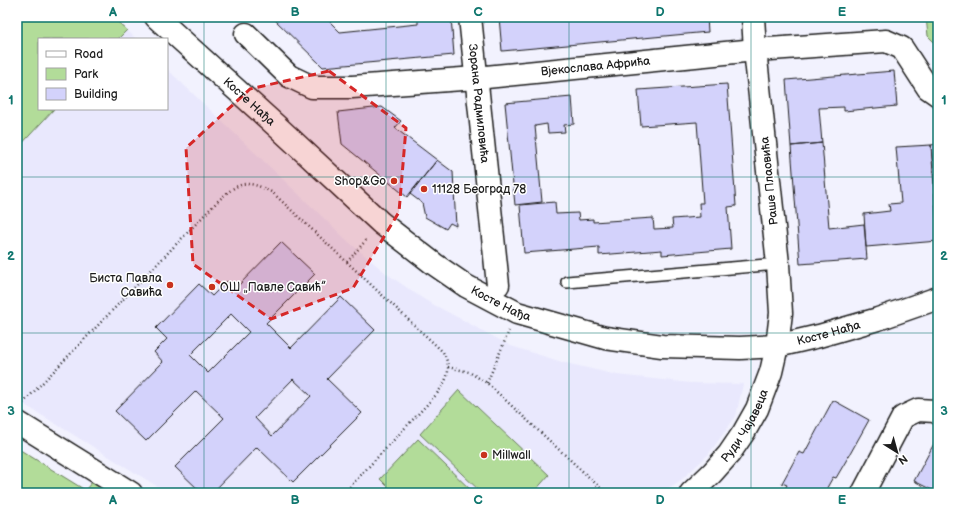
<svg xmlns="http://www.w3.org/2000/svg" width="955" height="510" font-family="'Balsamiq Sans',sans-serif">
<rect width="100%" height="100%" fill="#f2f2fe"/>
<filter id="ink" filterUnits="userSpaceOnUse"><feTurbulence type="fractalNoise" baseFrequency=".025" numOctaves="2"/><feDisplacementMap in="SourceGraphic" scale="8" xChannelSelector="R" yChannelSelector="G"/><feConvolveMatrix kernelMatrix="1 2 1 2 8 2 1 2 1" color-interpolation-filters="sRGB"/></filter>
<g filter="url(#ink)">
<path fill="#e9e8fd" d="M 127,30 L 136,39 L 118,39 Z
M 167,69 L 350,243 L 387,274 L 425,300 L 511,346 L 562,362 L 617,375 L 691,383 L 743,384 L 736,416 L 708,455 L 681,480 L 661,493 L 168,493 L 17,400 L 17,149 L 54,109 L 167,109 Z"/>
<path fill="#b2dc99" stroke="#677c5a" d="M 17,17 L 112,17 L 127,30 L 118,39 L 39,39 L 39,109 L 54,109 L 17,149 Z
M 926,17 L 938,17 L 938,46 L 928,36 Z
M 459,390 L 549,475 L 533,493 L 482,493 L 420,434 Z
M 418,439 L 474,493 L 394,493 L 380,479 Z
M 17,448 L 85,490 L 93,481 L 111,493 L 17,493 Z"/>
<path fill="#d3d2fb" stroke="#1c1c1c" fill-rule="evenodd" d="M 272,17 L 325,17 L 340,32 L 418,24 L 418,17 L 451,17 L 454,55 L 323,67 Z
M 499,17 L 707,17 L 708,32 L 502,51 Z
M 894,71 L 897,106 L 844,111 L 844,107 L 819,108 L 822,143 L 791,146 L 786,80 Z
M 727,84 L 736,206 L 728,207 L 731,249 L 662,255 L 662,250 L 599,255 L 599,247 L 524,253 L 520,205 L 555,202 L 556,214 L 578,213 L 579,220 L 593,219 L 593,222 L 653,218 L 654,229 L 673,228 L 672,219 L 700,217 L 699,203 L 703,203 L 697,122 L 641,126 L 638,90 Z
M 572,97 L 574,124 L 564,125 L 565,132 L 548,133 L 547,124 L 535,126 L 542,202 L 515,205 L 505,103 Z
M 382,107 L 401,121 L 395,128 L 437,160 L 407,197 L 342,144 L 338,112 Z
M 822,143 L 829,228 L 864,224 L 867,259 L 800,264 L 791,146 Z
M 938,144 L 938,187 L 935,187 L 931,145 Z
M 931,145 L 938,241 L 866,247 L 864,214 L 890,211 L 889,204 L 901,203 L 896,147 Z
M 437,160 L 453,172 L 456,226 L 450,223 L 446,229 L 425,217 L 422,203 L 410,194 Z
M 281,242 L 315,274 L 266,323 L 291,348 L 341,297 L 375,330 L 327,379 L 362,413 L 293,482 L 257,447 L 212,493 L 202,493 L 175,467 L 224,418 L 196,391 L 146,441 L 115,411 L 163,362 L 154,352 L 167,339 L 156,328 L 199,284 L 212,296 L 227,281 L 235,289 ZM 231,314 L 249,332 L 208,373 L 190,355 ZM 293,379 L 311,396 L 272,436 L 255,418 Z
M 833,400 L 869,420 L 850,454 L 836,478 L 833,477 L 824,493 L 783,493 L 787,485 L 782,483 L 799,452 L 804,454 Z
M 937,438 L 938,439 L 938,493 L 914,481 Z"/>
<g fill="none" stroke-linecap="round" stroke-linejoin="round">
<g stroke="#1c1c1c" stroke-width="14">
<path id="service" d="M 567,282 L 778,264"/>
</g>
<g stroke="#1c1c1c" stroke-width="25">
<g id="minor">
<path id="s1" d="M 470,17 L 498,285"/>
<path id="s2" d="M 246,34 L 289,76 L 312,87 L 352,87 L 476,78 L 755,50 L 886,41 L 902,48 L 928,88 L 938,95"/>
<path d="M 17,422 L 131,493"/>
<path id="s3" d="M 691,493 L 712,473 L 729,454 L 744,432 L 757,409 L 771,372 L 777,346 L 781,313 L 778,264 L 755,50 L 753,17"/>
<path d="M 863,493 L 903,417 L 918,410 L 935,411 L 938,413"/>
</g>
</g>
<g stroke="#1c1c1c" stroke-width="25">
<g id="tertiary">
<path id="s4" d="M 156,17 L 282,131 L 381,223 L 434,264 L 466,286 L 517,313 L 605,338 L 662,346 L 740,348 L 777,346 L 819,336 L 878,319 L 938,298"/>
</g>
</g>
<path stroke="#1c1c1c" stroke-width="2.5" stroke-dasharray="1 3" stroke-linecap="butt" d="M 347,262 L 368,238
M 448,367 L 469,372 L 487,383 L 606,493
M 487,383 L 509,331
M 23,403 L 217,202 C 238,182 246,178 273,193 L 443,352 C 453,370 447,380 436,395 L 344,493"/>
<use href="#service" stroke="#fff" stroke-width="11"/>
<use href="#minor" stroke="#fff" stroke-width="22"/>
<use href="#tertiary" stroke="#fff" stroke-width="22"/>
</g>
</g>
<path fill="#d62828" fill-opacity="0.2" stroke="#d62828" stroke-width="3" stroke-dasharray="8 5" stroke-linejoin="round" d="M 329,71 L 406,128 L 399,212 L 353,288 L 271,319 L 193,264 L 186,148 L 250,89 Z"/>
<path fill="none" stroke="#0f766e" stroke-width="1" stroke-opacity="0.55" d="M 204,17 L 204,493M 386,17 L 386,493M 569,17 L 569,493M 751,17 L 751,493M 17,177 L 938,177M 17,333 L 938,333"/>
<g fill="#c8321e" stroke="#fff" stroke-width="1.5">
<circle cx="394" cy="181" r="4"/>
<circle cx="424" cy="189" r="4"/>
<circle cx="170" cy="285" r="4"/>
<circle cx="212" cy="287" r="4"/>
<circle cx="484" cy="455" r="4"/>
</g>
<g text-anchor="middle" stroke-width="3" stroke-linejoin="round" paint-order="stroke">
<g font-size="12" fill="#1c1c1c" stroke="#fff">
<text dy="4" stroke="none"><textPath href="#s2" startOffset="370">Вјекослава Афрића</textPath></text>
<text dy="4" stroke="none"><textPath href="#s4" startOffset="126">Косте Нађа</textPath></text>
<text dy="4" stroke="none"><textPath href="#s1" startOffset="87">Зорана Радмиловића</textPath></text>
<text transform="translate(769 181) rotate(-96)" y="4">Раше Плаовића</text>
<text dy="4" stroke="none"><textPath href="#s4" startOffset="450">Косте Нађа</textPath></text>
<text dy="4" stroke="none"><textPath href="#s4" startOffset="786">Косте Нађа</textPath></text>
<text dy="4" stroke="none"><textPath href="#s3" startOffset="87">Руди Чајавеца</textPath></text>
</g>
<g font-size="12" fill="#1c1c1c" stroke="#fff" text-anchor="start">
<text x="386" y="185" text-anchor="end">Shop&amp;Go</text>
<text x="432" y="193">11128 Београд 78</text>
<text x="162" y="282" text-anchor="end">Биста Павла<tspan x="162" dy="14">Савића</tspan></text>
<text x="220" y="291">ОШ „Павле Савић”</text>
<text x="492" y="459">Millwall</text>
</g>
</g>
<rect width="955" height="510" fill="none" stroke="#fff" stroke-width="44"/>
<rect x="38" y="38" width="130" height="72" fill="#ffffff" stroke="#a4a4a4"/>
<rect x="46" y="51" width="20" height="6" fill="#ffffff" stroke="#a4a4a4"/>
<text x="74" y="58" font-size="12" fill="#1c1c1c">Road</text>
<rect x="46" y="68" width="20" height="12" fill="#b2dc99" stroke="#a4a4a4"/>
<text x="74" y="78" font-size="12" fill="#1c1c1c">Park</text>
<rect x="46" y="88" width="20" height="12" fill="#d3d2fb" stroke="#a4a4a4"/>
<text x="74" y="98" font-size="12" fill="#1c1c1c">Building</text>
<g transform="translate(897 452) rotate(143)" stroke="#ffffff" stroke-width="3" paint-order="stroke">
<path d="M0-3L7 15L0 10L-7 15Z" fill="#1c1c1c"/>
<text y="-6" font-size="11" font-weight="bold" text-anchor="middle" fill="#1c1c1c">N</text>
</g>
<rect x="22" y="22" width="911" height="466" fill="none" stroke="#0f766e" stroke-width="1.5"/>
<g font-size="13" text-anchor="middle" font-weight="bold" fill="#0f766e">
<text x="113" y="16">A</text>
<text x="295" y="16">B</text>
<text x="478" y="16">C</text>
<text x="660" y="16">D</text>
<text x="842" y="16">E</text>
<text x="11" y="104">1</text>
<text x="944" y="104">1</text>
<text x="11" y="260">2</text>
<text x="944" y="260">2</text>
<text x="11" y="415">3</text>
<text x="944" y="415">3</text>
<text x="113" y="504">A</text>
<text x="295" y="504">B</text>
<text x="478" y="504">C</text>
<text x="660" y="504">D</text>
<text x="842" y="504">E</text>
</g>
</svg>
